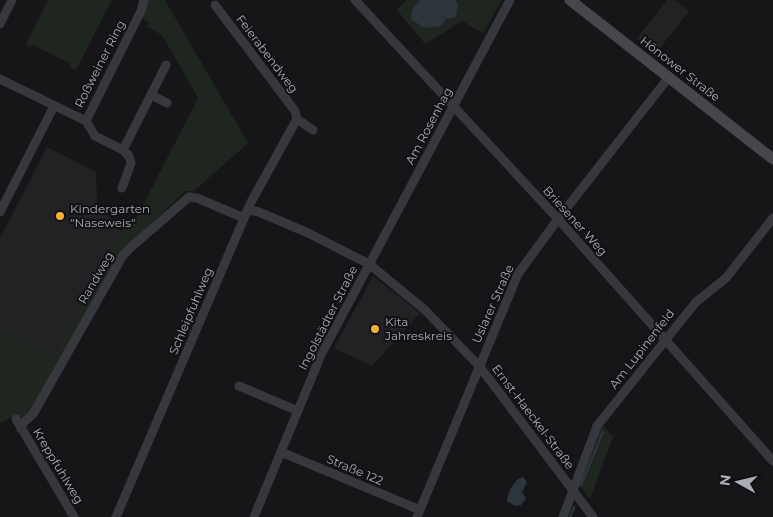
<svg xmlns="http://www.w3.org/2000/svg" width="773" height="517" font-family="Montserrat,sans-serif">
<rect width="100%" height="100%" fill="#161618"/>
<path fill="#222225" d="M 667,0 L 675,0 L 689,11 L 656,53 L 637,38 Z
M 47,147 L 96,172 L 97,203 L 121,231 L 54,356 L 0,328 L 0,238 Z
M 373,276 L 420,313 L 372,366 L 334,348 Z"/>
<path fill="#1e261f" d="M 48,0 L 112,0 L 76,70 L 70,67 L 71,64 L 33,45 L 31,47 L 26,44 Z
M 146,0 L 165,0 L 248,143 L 194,191 L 187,191 L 181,195 L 122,252 L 31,412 L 21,418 L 17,414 L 0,423 L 0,328 L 54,355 L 121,231 L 137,217 L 198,98 L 162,35 L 147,27 L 149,24 L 142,18 Z
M 407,0 L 502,0 L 483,33 L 462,21 L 425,44 L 397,10 Z
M 603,425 L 613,437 L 590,499 L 578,483 L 597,431 Z"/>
<path fill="#2c353c" d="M 420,0 L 454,0 L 458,3 L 456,17 L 446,19 L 441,26 L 424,28 L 411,19 L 412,10 Z
M 523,477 L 527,482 L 522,492 L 526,498 L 521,505 L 515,506 L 507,501 C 507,493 515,478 523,477 Z"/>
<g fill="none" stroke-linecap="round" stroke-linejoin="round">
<path stroke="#2c353c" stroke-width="2.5" d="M 581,485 L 603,432
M 570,517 L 574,507"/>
<path stroke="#37383d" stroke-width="9" d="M 355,0 L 558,219 L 773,461
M 215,5 L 295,111 L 297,119
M 0,24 L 12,0
M 0,79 L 86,121
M 151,95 L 167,103
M 297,119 L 313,130
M 86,121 L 141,11 L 144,0
M 86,121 L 95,136 L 123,150 L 129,156 L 131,163 L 122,188
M 123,150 L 166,65
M 248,210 L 259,212 L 308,233 L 369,264 L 425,310 L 480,367 L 593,517
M 0,212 L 54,106
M 239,386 L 298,411
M 16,419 L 74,517
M 21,429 L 23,423 L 33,414 L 122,257 L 130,248 L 189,197 L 197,198 L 244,218
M 281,452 L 420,510
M 116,517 L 251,202 L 297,119
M 254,517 L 321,355 L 510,0
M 417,517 L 518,274 L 558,219 L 669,77
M 563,517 L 597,426 L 696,302 L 726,278 L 773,218"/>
<path stroke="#45474d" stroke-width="11" d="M 570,0 L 773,159"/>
</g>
<g fill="#f2b134" stroke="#111113" stroke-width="2">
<circle cx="60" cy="216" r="5"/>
<circle cx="375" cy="329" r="5"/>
</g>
<g text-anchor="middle" stroke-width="4" stroke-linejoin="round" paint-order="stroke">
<g font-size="12" fill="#a8adb8" stroke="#111113">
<text transform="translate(267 54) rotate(53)" y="4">Feierabendweg</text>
<text transform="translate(100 64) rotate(-63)" y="4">Roßweiner Ring</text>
<text transform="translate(680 69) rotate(38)" y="4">Hönower Straße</text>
<text transform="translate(429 126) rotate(-62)" y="4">Am Rosenhag</text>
<text transform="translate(575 221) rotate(48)" y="4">Briesener Weg</text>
<text transform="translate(96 278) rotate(-60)" y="4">Randweg</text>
<text transform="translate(493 304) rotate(-66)" y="4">Uslarer Straße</text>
<text transform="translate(191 311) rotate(-67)" y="4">Schleipfuhlweg</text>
<text transform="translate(328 318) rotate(-63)" y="4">Ingolstädter Straße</text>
<text transform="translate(642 349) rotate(-52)" y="4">Am Lupinenfeld</text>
<text transform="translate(533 417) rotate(53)" y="4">Ernst-Haeckel-Straße</text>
<text transform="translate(58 466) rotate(59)" y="4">Kreppfuhlweg</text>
<text transform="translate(355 470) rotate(23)" y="4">Straße 122</text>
</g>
<g font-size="12" fill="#a8adb8" stroke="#111113" text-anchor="start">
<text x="70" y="213">Kindergarten<tspan x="70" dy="14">"Naseweis"</tspan></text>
<text x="385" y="326">Kita<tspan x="385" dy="14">Jahreskreis</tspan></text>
</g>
</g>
<g transform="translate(738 482) rotate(278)" stroke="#111113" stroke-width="4" paint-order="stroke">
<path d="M0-4L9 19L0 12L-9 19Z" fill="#a8adb8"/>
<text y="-8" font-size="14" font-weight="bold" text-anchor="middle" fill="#a8adb8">N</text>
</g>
</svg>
